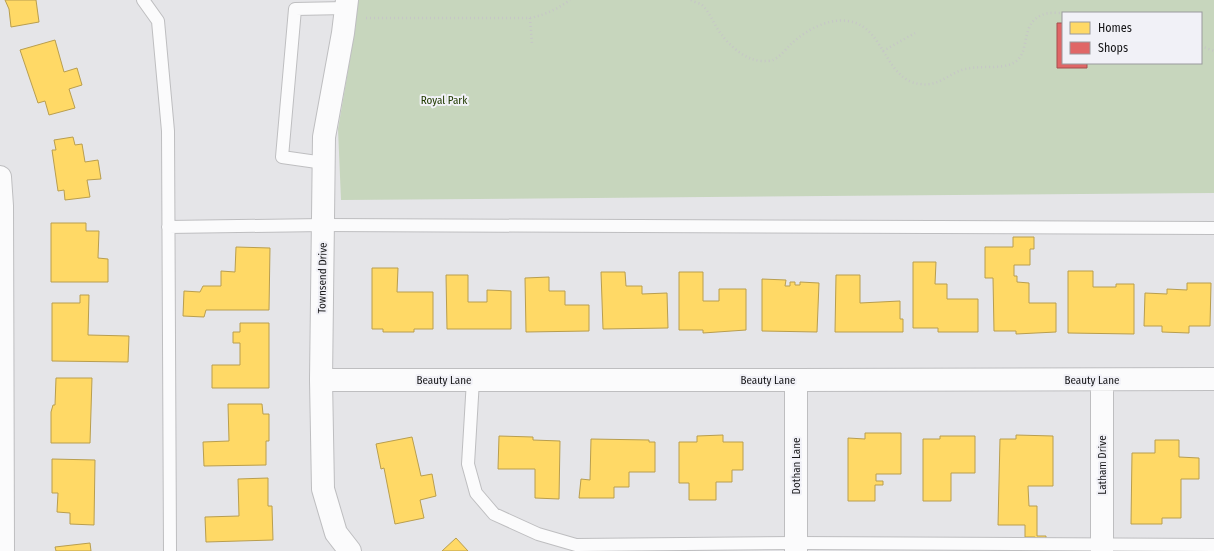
<svg xmlns="http://www.w3.org/2000/svg" width="1214" height="551" font-family="'Fira Sans Condensed',sans-serif">
<rect width="100%" height="100%" fill="#e5e5e8"/>
<path fill="#c7d6bd" fill-rule="evenodd" d="M 356,0 L 1214,0 L 1214,193 L 341,200 L 338,129 L 356,24 ZM 1063,13 L 1201,13 L 1201,63 L 1063,63 Z"/>
<path fill="#ffd966" stroke="#b99e4e" d="M 5,0 L 36,0 L 39,22 L 11,27 L 9,9 Z
M 55,40 L 64,72 L 77,68 L 82,85 L 69,89 L 75,108 L 49,115 L 45,101 L 38,103 L 20,50 Z
M 73,137 L 75,145 L 82,144 L 85,162 L 98,160 L 101,179 L 87,180 L 90,197 L 65,200 L 64,190 L 58,191 L 52,150 L 56,150 L 54,140 Z
M 51,223 L 86,223 L 86,231 L 99,231 L 98,258 L 108,259 L 108,282 L 51,282 Z
M 1013,237 L 1034,237 L 1034,249 L 1030,249 L 1030,265 L 1014,265 L 1014,276 L 1017,276 L 1017,282 L 1029,283 L 1029,303 L 1056,303 L 1056,332 L 1016,334 L 1016,331 L 994,331 L 993,278 L 985,278 L 985,247 L 1013,247 Z
M 236,247 L 270,248 L 269,310 L 206,310 L 204,317 L 183,316 L 184,291 L 200,292 L 203,286 L 221,286 L 221,271 L 235,272 Z
M 913,262 L 936,262 L 935,284 L 947,284 L 947,299 L 978,299 L 978,332 L 938,332 L 938,328 L 913,328 Z
M 372,268 L 398,268 L 397,292 L 433,292 L 433,329 L 414,329 L 414,332 L 383,332 L 383,329 L 372,329 Z
M 1068,271 L 1093,271 L 1093,287 L 1116,287 L 1116,284 L 1134,284 L 1134,334 L 1068,333 Z
M 601,272 L 625,272 L 626,286 L 642,286 L 642,294 L 667,293 L 668,328 L 603,329 Z
M 679,272 L 703,272 L 703,301 L 719,301 L 719,289 L 746,289 L 746,330 L 703,333 L 703,330 L 679,330 Z
M 446,275 L 468,275 L 468,302 L 487,302 L 487,290 L 511,291 L 511,329 L 447,329 Z
M 836,275 L 860,275 L 860,303 L 900,301 L 900,319 L 903,319 L 903,332 L 835,332 Z
M 549,277 L 549,291 L 565,291 L 565,305 L 589,305 L 589,331 L 526,332 L 525,278 Z
M 762,279 L 786,280 L 785,286 L 790,286 L 790,282 L 795,282 L 795,285 L 800,285 L 800,282 L 819,283 L 817,332 L 762,331 Z
M 1187,283 L 1211,283 L 1210,326 L 1189,326 L 1189,333 L 1162,332 L 1162,326 L 1144,326 L 1145,293 L 1167,294 L 1167,289 L 1187,290 Z
M 80,295 L 89,295 L 88,335 L 129,336 L 128,362 L 52,361 L 52,303 L 80,303 Z
M 240,323 L 269,323 L 269,388 L 212,388 L 212,365 L 240,365 L 240,343 L 233,343 L 233,332 L 240,332 Z
M 56,378 L 92,378 L 90,443 L 51,443 L 51,412 L 53,405 L 55,405 Z
M 228,404 L 262,404 L 263,414 L 269,414 L 269,441 L 266,441 L 266,465 L 204,466 L 203,442 L 229,441 Z
M 865,433 L 901,433 L 901,474 L 876,474 L 876,481 L 883,481 L 883,485 L 875,485 L 875,501 L 848,501 L 848,438 L 865,439 Z
M 723,435 L 723,442 L 743,442 L 743,470 L 732,470 L 732,482 L 716,482 L 716,500 L 689,500 L 689,483 L 679,483 L 679,442 L 697,442 L 697,436 Z
M 1016,435 L 1053,436 L 1053,486 L 1028,486 L 1029,506 L 1037,506 L 1037,536 L 1046,536 L 1046,541 L 1035,541 L 1035,537 L 1025,537 L 1025,525 L 998,525 L 1000,439 L 1016,439 Z
M 499,436 L 533,437 L 533,440 L 560,441 L 559,499 L 535,498 L 535,469 L 498,469 Z
M 940,436 L 975,436 L 975,473 L 951,473 L 951,501 L 923,501 L 923,439 L 940,439 Z
M 412,437 L 421,476 L 432,474 L 436,496 L 420,500 L 424,518 L 395,524 L 384,468 L 381,469 L 376,444 Z
M 591,439 L 649,440 L 649,442 L 655,442 L 655,472 L 629,472 L 629,487 L 614,487 L 614,498 L 579,498 L 581,479 L 590,480 Z
M 1155,440 L 1179,440 L 1179,457 L 1199,458 L 1199,479 L 1181,479 L 1181,518 L 1162,518 L 1162,524 L 1131,524 L 1132,453 L 1155,453 Z
M 52,459 L 95,460 L 94,525 L 70,524 L 70,513 L 57,512 L 58,493 L 52,493 Z
M 268,478 L 268,506 L 272,506 L 273,540 L 206,542 L 205,517 L 239,516 L 238,479 Z
M 456,538 L 468,551 L 442,551 Z
M 90,543 L 91,551 L 56,551 L 55,547 Z"/>
<path fill="#e06666" stroke="#a34e4e" d="M 1057,23 L 1063,23 L 1063,63 L 1087,63 L 1087,68 L 1057,68 Z"/>
<g fill="none" stroke-linecap="round" stroke-linejoin="round">
<g stroke="#bebec0" stroke-width="14">
<path id="lane" d="M 143,0 L 158,21 L 168,131 L 170,551
M 324,163 L 282,157 L 295,9 L 346,8
M 168,227 L 323,225 L 1214,228
M 473,380 L 468,464 L 476,493 L 494,514 L 538,534 L 576,545 L 796,543 L 1214,545"/>
</g>
<g stroke="#bebec0" stroke-width="24">
<path id="street" d="M 347,0 L 343,33 L 324,137 L 321,380 L 323,489 L 336,533 L 350,551
M 0,177 L 2,206 L 3,551
M 321,380 L 796,380 L 1214,379
M 796,551 L 796,380
M 1102,551 L 1102,380"/>
</g>
<path stroke="#c6c6c7" stroke-width="2.5" stroke-dasharray="1 3" stroke-linecap="butt" d="M 691,0 C 694,2 699,3 702,5 C 711,13 714,26 722,35 C 728,44 742,56 752,59 C 758,61 767,62 773,60 C 780,57 786,49 791,44 C 806,30 828,18 848,21 C 885,26 884,80 920,84 C 939,87 949,73 965,69 C 978,66 991,68 1004,66 C 1036,61 1016,25 1042,15 C 1048,12 1057,13 1063,13
M 366,18 L 530,18 C 545,15 557,9 570,0
M 530,18 L 532,44
M 1201,46 L 1214,51
M 883,51 L 915,33"/>
<use href="#lane" stroke="#fbfbfc" stroke-width="12"/>
<use href="#street" stroke="#fbfbfc" stroke-width="22"/>
</g>
<g text-anchor="middle" stroke-width="4" stroke-linejoin="round" paint-order="stroke">
<g font-size="11" fill="#213b00" stroke="#f1f1f7">
<text x="444" y="104">Royal Park</text>
</g>
<g font-size="11" fill="#151517" stroke="#f1f1f7">
<text transform="translate(322 278) rotate(-89)" y="4">Townsend Drive</text>
<text x="444" y="384">Beauty Lane</text>
<text x="768" y="384">Beauty Lane</text>
<text x="1092" y="384">Beauty Lane</text>
<text transform="translate(1102 465) rotate(-90)" y="4">Latham Drive</text>
<text transform="translate(796 466) rotate(-90)" y="4">Dothan Lane</text>
</g>
</g>
<rect x="1062" y="12" width="140" height="52" fill="#f1f1f7" stroke="#99999d"/>
<rect x="1070" y="22" width="20" height="12" fill="#ffd966" stroke="#99999d"/>
<text x="1098" y="32" font-size="12" fill="#151517">Homes</text>
<rect x="1070" y="42" width="20" height="12" fill="#e06666" stroke="#99999d"/>
<text x="1098" y="52" font-size="12" fill="#151517">Shops</text>
</svg>
